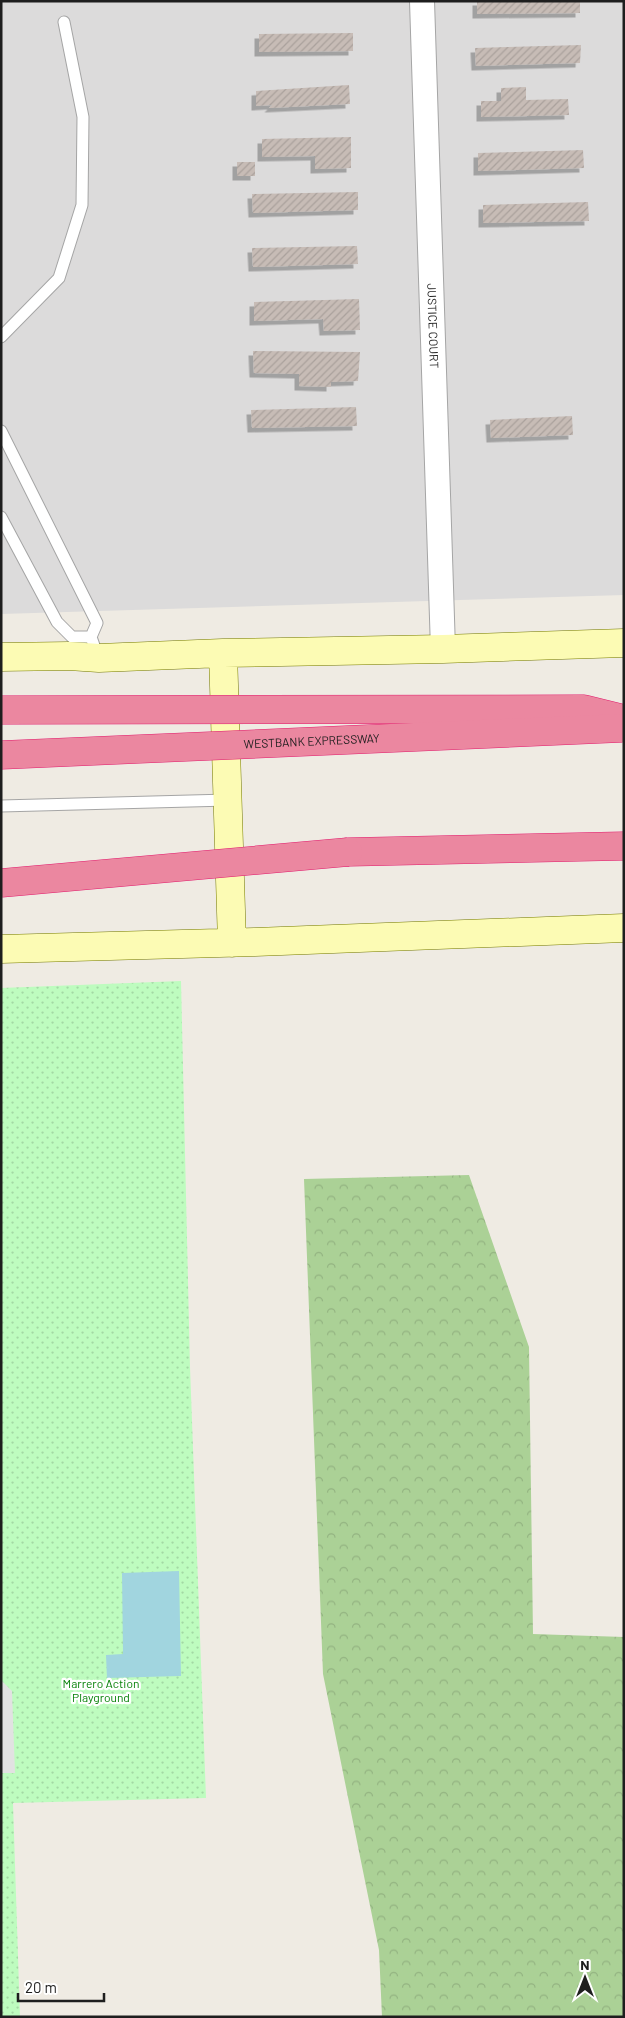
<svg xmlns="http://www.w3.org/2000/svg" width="625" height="2018" font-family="Barlow,sans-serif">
<defs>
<pattern id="forest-crowns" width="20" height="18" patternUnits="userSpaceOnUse" patternTransform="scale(1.25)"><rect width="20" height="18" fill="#abd196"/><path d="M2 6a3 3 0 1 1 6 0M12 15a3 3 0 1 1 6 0" fill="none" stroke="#93b381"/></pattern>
<pattern id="park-dots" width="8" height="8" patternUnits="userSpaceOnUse" patternTransform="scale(1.25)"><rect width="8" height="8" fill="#befcbf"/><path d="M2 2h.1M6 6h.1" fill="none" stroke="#a3d8a4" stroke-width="1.8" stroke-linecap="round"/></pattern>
<pattern id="building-hatch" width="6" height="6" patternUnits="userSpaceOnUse" patternTransform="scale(1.25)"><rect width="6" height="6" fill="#c7bcb6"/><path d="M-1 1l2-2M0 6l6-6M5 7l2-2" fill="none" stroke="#aaa19c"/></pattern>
<filter id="shadow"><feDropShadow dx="-4.5" dy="4.5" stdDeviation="0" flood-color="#0004"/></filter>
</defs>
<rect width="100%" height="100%" fill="#efebe3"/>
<path fill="#dcdbdb" d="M 1,1 L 624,1 L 624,595 L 1,614 Z"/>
<path fill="url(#forest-crowns)" d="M 469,1175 L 529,1347 L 533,1634 L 624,1637 L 624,2017 L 382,2017 L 379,1950 L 323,1674 L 304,1179 Z"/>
<path fill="url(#park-dots)" d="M 181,981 L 190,1367 L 206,1798 L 13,1803 L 20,2017 L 1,2017 L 1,988 Z"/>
<path fill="#e2e2e2" d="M 1,1680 L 12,1691 L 15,1773 L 1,1773 Z"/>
<path fill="#a1d5df" d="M 179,1571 L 181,1676 L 107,1678 L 106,1655 L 123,1654 L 122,1573 Z"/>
<path fill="url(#building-hatch)" filter="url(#shadow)" d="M 477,1 L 580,1 L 580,13 L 477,14 Z
M 353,33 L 353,51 L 259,52 L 259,34 Z
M 581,45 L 580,63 L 476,66 L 475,48 Z
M 349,85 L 350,104 L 269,108 L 272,105 L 256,106 L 256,91 Z
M 526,87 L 526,100 L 568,99 L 569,115 L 481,117 L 481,101 L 501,101 L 501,88 Z
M 351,137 L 351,168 L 315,169 L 315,156 L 262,157 L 262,139 Z
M 583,150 L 584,168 L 478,171 L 478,153 Z
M 237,162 L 255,162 L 255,176 L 237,176 Z
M 358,192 L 358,210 L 253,213 L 252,194 Z
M 588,202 L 589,221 L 483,223 L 483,205 Z
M 357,246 L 358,264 L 253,267 L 252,248 Z
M 359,299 L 360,330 L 324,331 L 323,319 L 254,321 L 254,302 Z
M 253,351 L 360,352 L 358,381 L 331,382 L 331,387 L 299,386 L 299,374 L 254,373 Z
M 356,407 L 357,426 L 252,428 L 251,410 Z
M 572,416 L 573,435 L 491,438 L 490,420 Z"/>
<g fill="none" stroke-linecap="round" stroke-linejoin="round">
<g stroke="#a5a5a5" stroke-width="13">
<path id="service" d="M 1,337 L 59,278 L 82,205 L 83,117 L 64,22
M 1,431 L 97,623 L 91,637 L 98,657
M 1,517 L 57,622 L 72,637 L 91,637
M 1,806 L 228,800"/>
</g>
<g stroke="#a5a5a5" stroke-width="26">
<g id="minor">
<path id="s1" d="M 422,1 L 443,649"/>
</g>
</g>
<g stroke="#757a00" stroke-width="29">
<path id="secondary" d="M 223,653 L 232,943
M 1,657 L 69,656 L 99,658 L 223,653 L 443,649 L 624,643
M 1,949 L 255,942 L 624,928"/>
</g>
<g stroke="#e21c6d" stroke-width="29">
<path id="motorway" d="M 348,852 L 624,846"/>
</g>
<use href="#service" stroke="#fff" stroke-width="11"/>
<use href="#minor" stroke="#fff" stroke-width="24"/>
<use href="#secondary" stroke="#fcfbb4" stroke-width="28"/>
<use href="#motorway" stroke="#eb87a0" stroke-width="28"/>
<g stroke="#e21c6d" stroke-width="29" stroke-linecap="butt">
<g id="motorway-bridge">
<path d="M 1,710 L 584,709 L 624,719"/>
<path id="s2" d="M 1,755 L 622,728"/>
<path d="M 1,883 L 348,852"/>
</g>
</g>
<use href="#motorway-bridge" stroke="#eb87a0" stroke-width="28"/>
</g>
<g text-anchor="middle" stroke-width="4.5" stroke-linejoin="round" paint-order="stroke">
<g font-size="12" fill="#1e1e1e" stroke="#fff">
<text dy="4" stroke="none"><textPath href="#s1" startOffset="325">JUSTICE COURT</textPath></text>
<text dy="4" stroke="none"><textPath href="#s2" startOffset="311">WESTBANK EXPRESSWAY</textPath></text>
</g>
<g font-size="12" fill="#068108" stroke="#fff">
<text x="101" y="1688">Marrero Action<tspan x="101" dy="14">Playground</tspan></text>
</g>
</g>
<rect width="625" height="2018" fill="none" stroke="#1e1e1e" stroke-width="5"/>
<g transform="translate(585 1978)" stroke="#ffffff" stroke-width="4" paint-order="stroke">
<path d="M0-4L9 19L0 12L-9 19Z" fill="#1e1e1e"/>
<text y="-8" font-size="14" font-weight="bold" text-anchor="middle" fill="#1e1e1e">N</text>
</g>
<path d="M18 1993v8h86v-8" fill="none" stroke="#1e1e1e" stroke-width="2.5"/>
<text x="25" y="1993" font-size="15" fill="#1e1e1e" stroke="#ffffff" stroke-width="4" paint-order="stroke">20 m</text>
</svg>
